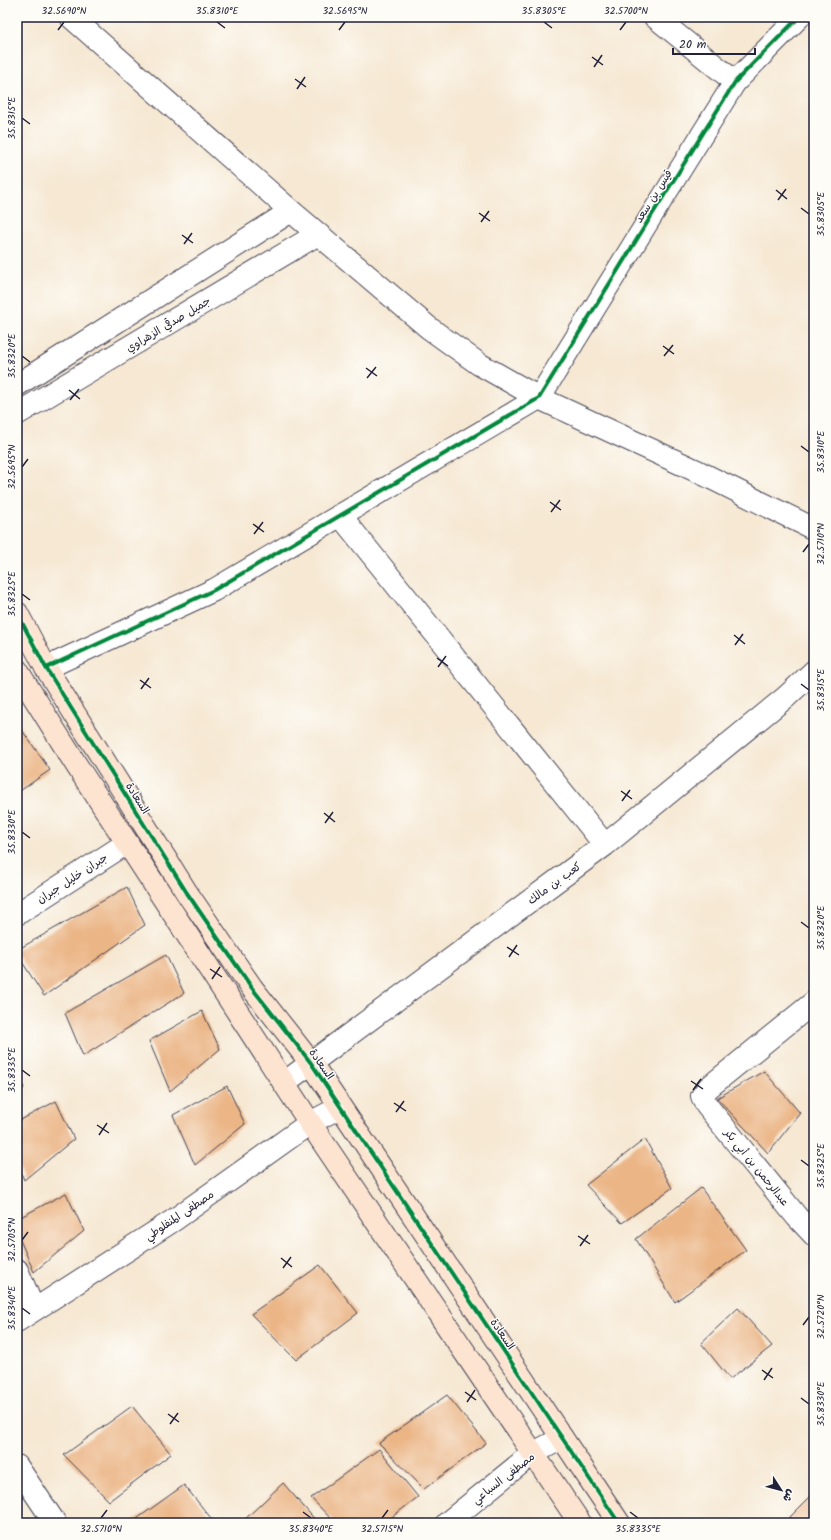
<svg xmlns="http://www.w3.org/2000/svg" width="831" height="1540" font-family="Kalam,'Playpen Sans Arabic',sans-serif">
<rect width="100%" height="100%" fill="#fdfcf7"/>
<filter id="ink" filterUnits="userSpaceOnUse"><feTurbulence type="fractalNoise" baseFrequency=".025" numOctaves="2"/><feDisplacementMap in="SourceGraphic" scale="8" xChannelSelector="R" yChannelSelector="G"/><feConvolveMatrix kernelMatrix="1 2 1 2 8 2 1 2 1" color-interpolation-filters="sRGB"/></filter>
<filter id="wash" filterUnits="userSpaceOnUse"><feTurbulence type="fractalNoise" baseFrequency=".012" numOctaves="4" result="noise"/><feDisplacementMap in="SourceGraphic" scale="16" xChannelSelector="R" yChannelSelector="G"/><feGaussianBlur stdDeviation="0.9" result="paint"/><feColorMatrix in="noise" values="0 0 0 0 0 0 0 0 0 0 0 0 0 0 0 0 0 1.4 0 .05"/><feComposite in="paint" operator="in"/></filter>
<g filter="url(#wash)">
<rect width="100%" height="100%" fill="#f6e8d3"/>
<g id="blocks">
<path fill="#ebb586" d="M 17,723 L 50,770 L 17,793 Z
M 127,887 L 145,925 L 44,996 L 17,954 L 17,950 Z
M 166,955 L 184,993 L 83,1056 L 65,1013 Z
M 202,1011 L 220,1049 L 170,1091 L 149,1041 Z
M 764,1071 L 800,1113 L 768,1153 L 717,1098 Z
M 17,1073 L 24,1088 L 17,1095 Z
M 227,1086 L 245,1124 L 195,1165 L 173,1115 Z
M 56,1101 L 74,1139 L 24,1180 L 17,1163 L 17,1122 Z
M 645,1139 L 672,1188 L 622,1223 L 586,1185 Z
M 701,1188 L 746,1250 L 675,1302 L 636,1239 Z
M 66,1193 L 84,1231 L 34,1272 L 17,1233 L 17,1219 Z
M 320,1265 L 358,1313 L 296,1360 L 251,1314 Z
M 738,1308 L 772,1346 L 730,1379 L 701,1343 Z
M 447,1395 L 486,1443 L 424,1489 L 379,1443 Z
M 132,1406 L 171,1454 L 109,1501 L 64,1455 Z
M 379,1449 L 418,1497 L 384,1523 L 335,1523 L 311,1498 Z
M 283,1483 L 318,1523 L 241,1523 Z
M 184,1485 L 215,1523 L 131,1523 Z
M 814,1493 L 814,1523 L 784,1523 Z"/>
</g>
</g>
<g filter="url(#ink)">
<use href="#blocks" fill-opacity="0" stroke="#424052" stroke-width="1"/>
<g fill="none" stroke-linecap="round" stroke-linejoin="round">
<g stroke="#424052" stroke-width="24">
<path id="street" d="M 71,17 L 291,211 L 429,328 L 479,364 L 539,398 L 699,472 L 814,529
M 655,17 L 735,82
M 17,385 L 291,211
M 17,414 L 318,234
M 340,515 L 605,845
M 46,668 L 214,590 L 539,398 L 650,218 L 735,82 L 799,17
M 17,914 L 127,843
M 814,1002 L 708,1088 L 702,1096 L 707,1106 L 797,1217 L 814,1235
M 284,1083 L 605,845 L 786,697 L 814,671
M 17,1270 L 34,1310
M 17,1321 L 174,1220 L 310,1123 L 340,1107
M 17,1466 L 55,1523
M 447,1523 L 532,1454 L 562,1438"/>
</g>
<g stroke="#424052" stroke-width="24">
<path id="secondary" d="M 17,613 L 46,668 L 187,893 L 252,988 L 311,1063 L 619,1523
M 17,670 L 77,766 L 310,1123 L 580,1523"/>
</g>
<use href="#street" stroke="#fff" stroke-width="22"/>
<use href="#secondary" stroke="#fde4d1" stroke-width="22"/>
<g stroke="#fdfcf7" stroke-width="6">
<path id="cycleway" d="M 17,613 L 46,668 L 187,893 L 252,988 L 311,1063 L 619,1523
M 46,668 L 214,590 L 539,398 L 650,218 L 735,82 L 799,17"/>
</g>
<use href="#cycleway" stroke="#00873e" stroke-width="4"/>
</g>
</g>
<path fill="none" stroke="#22223b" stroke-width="1.5" d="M 217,22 L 225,28M 544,22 L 552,28M 58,30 L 64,22M 339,30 L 345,22M 620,30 L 626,22M 592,57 L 603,65M 594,67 L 602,55M 295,79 L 306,87M 297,89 L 305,77M 22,118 L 30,124M 776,190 L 787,199M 778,200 L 786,189M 801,208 L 809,214M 479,213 L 490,221M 481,222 L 489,211M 182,235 L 193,243M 184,244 L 192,233M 663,346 L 674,354M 22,356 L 30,362M 664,356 L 673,345M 366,368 L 377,376M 367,378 L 376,367M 69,390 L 80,399M 70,400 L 79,389M 801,446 L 809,452M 22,467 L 28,459M 550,502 L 561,510M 551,512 L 560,500M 253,524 L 264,532M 254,534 L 263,522M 803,552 L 809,544M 22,594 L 30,600M 734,635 L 745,644M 735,645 L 743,634M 437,658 L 448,666M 438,667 L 446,656M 140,680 L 151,688M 801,684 L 809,690M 141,689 L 149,678M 621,791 L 632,799M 622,801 L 630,790M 324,813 L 335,822M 325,823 L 333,812M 22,832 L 30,838M 801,922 L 809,928M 507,947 L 519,955M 509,957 L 517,945M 210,969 L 222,977M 212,979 L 220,967M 22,1070 L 30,1076M 691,1081 L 703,1089M 693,1090 L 701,1079M 394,1103 L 406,1111M 396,1112 L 404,1101M 97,1125 L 109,1133M 99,1135 L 107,1123M 801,1160 L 809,1166M 578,1236 L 590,1244M 22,1240 L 28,1232M 580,1246 L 588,1235M 281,1258 L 292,1267M 283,1268 L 291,1257M 22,1308 L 30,1314M 803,1325 L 809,1317M 762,1370 L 773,1378M 764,1380 L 772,1368M 465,1392 L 476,1400M 801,1398 L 809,1404M 467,1402 L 475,1390M 168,1414 L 179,1422M 170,1424 L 178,1413M 303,1512 L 311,1518M 630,1512 L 638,1518M 101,1518 L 107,1510M 382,1518 L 388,1510"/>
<g text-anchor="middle" stroke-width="3" stroke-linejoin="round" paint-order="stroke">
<g font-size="11" fill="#22223b" stroke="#fdfcf7">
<text transform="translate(653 196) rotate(-58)" y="4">قيس بن سعد</text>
<text transform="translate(168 324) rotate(-31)" y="4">جميل صدقي الزهراوي</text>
<text transform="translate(138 798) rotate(58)" y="4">السعادة</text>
<text transform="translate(72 878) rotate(-33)" y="4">جبران خليل جبران</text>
<text transform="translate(554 883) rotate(-36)" y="4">كعب بن مالك</text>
<text transform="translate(322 1064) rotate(55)" y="4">السعادة</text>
<text transform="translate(757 1167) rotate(51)" y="4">عبدالرحمن بن أبي بكر</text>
<text transform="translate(179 1215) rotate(-34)" y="4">مصطفى المنفلوطي</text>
<text transform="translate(503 1334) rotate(56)" y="4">السعادة</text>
<text transform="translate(503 1478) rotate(-38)" y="4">مصطفى السباعي</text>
</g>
</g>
<rect width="831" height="1540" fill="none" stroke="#fdfcf7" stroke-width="44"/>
<g transform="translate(781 1490) rotate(126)" stroke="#fdfcf7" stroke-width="3" paint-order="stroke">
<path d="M0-3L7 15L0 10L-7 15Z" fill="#22223b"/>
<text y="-6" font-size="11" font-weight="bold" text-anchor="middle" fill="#22223b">ش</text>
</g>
<path d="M673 48v6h82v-6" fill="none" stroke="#22223b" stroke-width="2"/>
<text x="679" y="48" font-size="12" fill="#22223b" stroke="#fdfcf7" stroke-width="3" paint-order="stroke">20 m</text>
<rect x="22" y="22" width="787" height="1496" fill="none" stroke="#22223b" stroke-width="1.5"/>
<g font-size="10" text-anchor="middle" fill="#22223b">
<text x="64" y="14">32.5690°N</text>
<text x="217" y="14">35.8310°E</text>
<text x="345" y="14">32.5695°N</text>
<text x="544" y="14">35.8305°E</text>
<text x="626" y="14">32.5700°N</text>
<text transform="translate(11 118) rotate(-90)" y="4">35.8315°E</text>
<text transform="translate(820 214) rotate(-90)" y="4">35.8305°E</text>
<text transform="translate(11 356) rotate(-90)" y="4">35.8320°E</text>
<text transform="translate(820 452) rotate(-90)" y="4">35.8310°E</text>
<text transform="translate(11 467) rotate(-90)" y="4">32.5695°N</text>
<text transform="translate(820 544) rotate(-90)" y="4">32.5710°N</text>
<text transform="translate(11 594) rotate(-90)" y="4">35.8325°E</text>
<text transform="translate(820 690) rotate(-90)" y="4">35.8315°E</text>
<text transform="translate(11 832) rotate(-90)" y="4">35.8330°E</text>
<text transform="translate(820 928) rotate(-90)" y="4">35.8320°E</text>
<text transform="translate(11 1070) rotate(-90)" y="4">35.8335°E</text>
<text transform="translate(820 1166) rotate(-90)" y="4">35.8325°E</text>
<text transform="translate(11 1240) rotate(-90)" y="4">32.5705°N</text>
<text transform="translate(11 1308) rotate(-90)" y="4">35.8340°E</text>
<text transform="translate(820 1317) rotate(-90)" y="4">32.5720°N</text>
<text transform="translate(820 1404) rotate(-90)" y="4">35.8330°E</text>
<text x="101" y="1532">32.5710°N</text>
<text x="311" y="1532">35.8340°E</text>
<text x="382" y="1532">32.5715°N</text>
<text x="638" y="1532">35.8335°E</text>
</g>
</svg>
